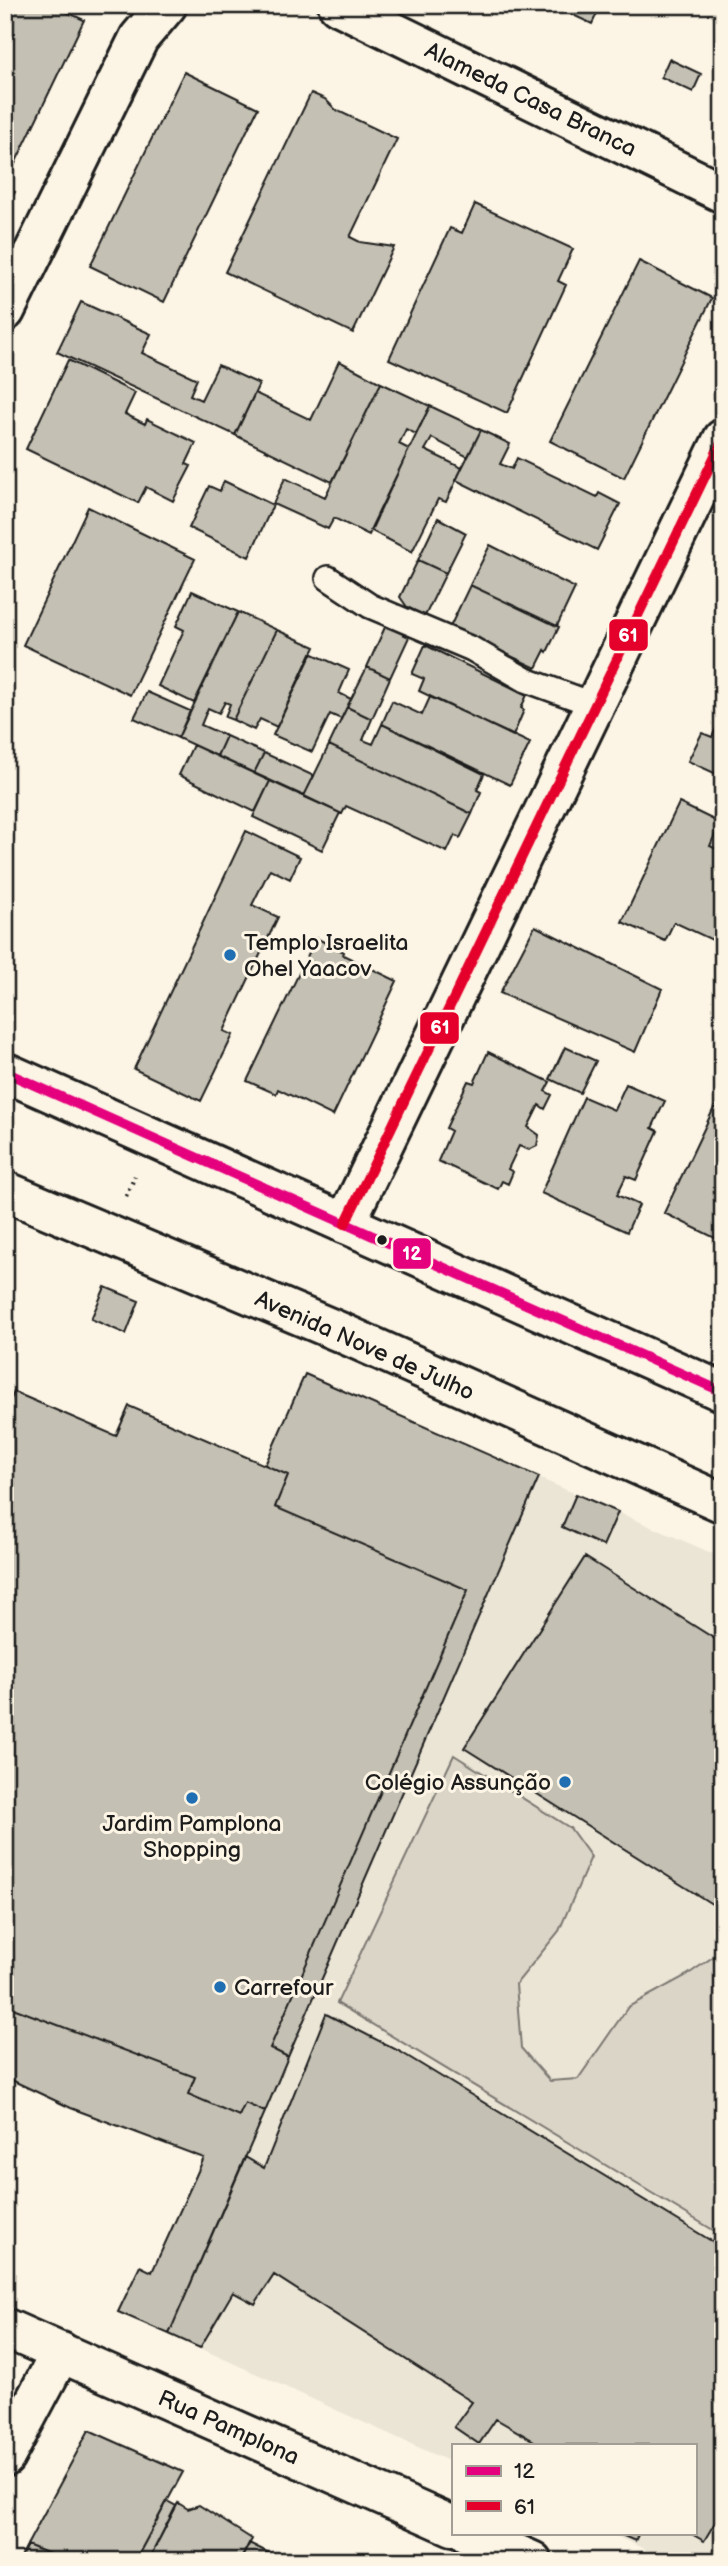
<svg xmlns="http://www.w3.org/2000/svg" width="728" height="2566" font-family="'Balsamiq Sans',sans-serif">
<rect width="100%" height="100%" fill="#fcf5e5"/>
<filter id="ink" filterUnits="userSpaceOnUse"><feTurbulence type="fractalNoise" baseFrequency=".0143" numOctaves="2"/><feDisplacementMap in="SourceGraphic" scale="14" xChannelSelector="R" yChannelSelector="G"/><feConvolveMatrix kernelMatrix="1 2 1 2 8 2 1 2 1" color-interpolation-filters="sRGB"/></filter>
<g filter="url(#ink)">
<path fill="#ebe5d6" d="M 539,1478 L 723,1558 L 723,2248 L 399,2051 L 322,2013 L 723,2250 L 723,2561 L 671,2561 L 609,2533 L 695,2533 L 695,2445 L 453,2445 L 453,2463 L 169,2334 Z"/>
<path fill="#dbd5c8" stroke="#7c7872" stroke-width="2" d="M 454,1755 L 570,1828 L 591,1857 L 559,1931 L 516,1984 L 521,2048 L 550,2081 L 578,2079 L 628,2007 L 687,1975 L 723,1950 L 723,2236 L 337,2003 Z"/>
<path fill="#c4c0b3" stroke="#1c1c1c" stroke-width="2" d="M 5,5 L 52,5 L 84,20 L 12,170 L 5,167 Z
M 552,5 L 601,5 L 592,24 Z
M 669,59 L 701,74 L 693,92 L 661,77 Z
M 184,72 L 258,108 L 164,302 L 90,266 Z
M 311,93 L 325,99 L 336,110 L 397,139 L 350,237 L 360,242 L 394,247 L 353,333 L 225,272 Z
M 5,187 L 15,192 L 5,212 Z
M 475,204 L 573,249 L 558,281 L 566,285 L 507,413 L 389,359 L 450,228 L 462,233 Z
M 639,261 L 712,298 L 624,478 L 550,441 Z
M 81,302 L 151,334 L 142,353 L 197,379 L 190,395 L 201,400 L 218,365 L 259,384 L 235,435 L 57,352 Z
M 68,360 L 135,393 L 125,414 L 145,424 L 147,419 L 196,443 L 186,464 L 191,466 L 173,501 L 146,487 L 138,503 L 26,449 Z
M 339,361 L 381,383 L 332,482 L 235,435 L 255,393 L 311,420 Z
M 381,383 L 430,406 L 416,434 L 406,429 L 399,444 L 409,449 L 369,535 L 334,518 L 328,529 L 273,504 L 285,478 L 325,497 Z
M 430,406 L 481,430 L 468,457 L 432,438 L 425,450 L 462,468 L 446,502 L 438,499 L 412,552 L 370,530 Z
M 481,430 L 510,444 L 500,464 L 512,469 L 517,458 L 597,497 L 599,493 L 620,504 L 597,550 L 456,480 Z
M 224,481 L 273,505 L 249,557 L 189,528 L 209,486 L 220,491 Z
M 88,507 L 195,559 L 130,695 L 23,645 Z
M 438,518 L 466,533 L 446,573 L 418,560 Z
M 490,545 L 575,588 L 557,626 L 470,585 Z
M 418,560 L 446,573 L 425,616 L 407,607 L 400,597 Z
M 470,585 L 559,627 L 547,652 L 545,650 L 536,668 L 450,627 Z
M 192,591 L 238,612 L 194,703 L 158,686 L 184,630 L 176,626 Z
M 238,612 L 277,630 L 233,720 L 225,717 L 230,704 L 225,702 L 219,713 L 208,708 L 201,725 L 226,736 L 217,756 L 178,738 Z
M 386,625 L 409,637 L 390,678 L 367,667 Z
M 277,630 L 315,647 L 277,727 L 260,719 L 254,730 L 233,720 Z
M 425,645 L 527,695 L 521,708 L 524,710 L 513,736 L 419,691 L 424,679 L 412,674 Z
M 311,653 L 349,670 L 339,693 L 351,699 L 341,719 L 330,714 L 312,752 L 273,735 Z
M 367,667 L 390,678 L 372,719 L 347,707 Z
M 147,692 L 190,711 L 178,738 L 134,718 Z
M 430,697 L 530,743 L 510,785 L 382,724 L 392,701 L 422,715 Z
M 347,707 L 372,719 L 363,740 L 373,744 L 382,724 L 484,774 L 477,790 L 481,792 L 472,814 L 329,745 Z
M 723,715 L 723,777 L 688,761 L 702,733 L 712,737 Z
M 226,736 L 264,753 L 254,773 L 217,756 Z
M 193,745 L 270,781 L 255,812 L 179,775 Z
M 329,745 L 472,814 L 460,838 L 455,835 L 447,852 L 346,806 L 342,814 L 304,796 Z
M 264,753 L 314,776 L 304,796 L 254,773 Z
M 270,781 L 340,813 L 322,850 L 253,817 Z
M 679,803 L 720,823 L 710,846 L 723,852 L 723,945 L 674,922 L 665,941 L 622,922 Z
M 246,831 L 300,857 L 290,879 L 270,869 L 252,905 L 278,917 L 224,1031 L 233,1035 L 201,1101 L 134,1069 Z
M 535,926 L 662,989 L 635,1052 L 500,993 Z
M 316,938 L 344,952 L 343,955 L 397,981 L 333,1116 L 278,1089 L 276,1094 L 247,1081 Z
M 565,1047 L 596,1061 L 580,1093 L 550,1079 Z
M 488,1052 L 550,1082 L 545,1091 L 552,1095 L 545,1109 L 539,1105 L 528,1127 L 539,1135 L 537,1146 L 529,1150 L 519,1146 L 508,1169 L 513,1172 L 508,1184 L 502,1181 L 498,1189 L 438,1161 L 451,1131 L 446,1128 L 468,1081 L 474,1083 Z
M 626,1084 L 665,1101 L 652,1128 L 658,1131 L 636,1180 L 626,1176 L 617,1195 L 639,1205 L 627,1232 L 541,1193 L 584,1097 L 614,1110 Z
M 723,1089 L 723,1227 L 717,1239 L 664,1213 Z
M 105,1287 L 139,1301 L 126,1334 L 91,1319 Z
M 305,1374 L 539,1477 L 288,2057 L 270,2048 L 468,1590 L 275,1507 L 288,1475 L 265,1465 Z
M 14,1392 L 116,1436 L 129,1406 L 288,1475 L 275,1507 L 468,1590 L 270,2048 L 288,2057 L 265,2112 L 245,2103 L 239,2116 L 188,2094 L 195,2077 L 5,2005 L 5,1412 Z
M 576,1494 L 618,1512 L 603,1546 L 562,1527 Z
M 585,1557 L 723,1644 L 723,1911 L 464,1748 Z
M 5,2005 L 195,2077 L 188,2094 L 239,2116 L 245,2103 L 265,2112 L 169,2334 L 118,2312 L 140,2266 L 152,2272 L 204,2158 L 71,2108 L 5,2077 Z
M 326,2014 L 399,2051 L 723,2248 L 723,2509 L 704,2541 L 690,2533 L 695,2533 L 695,2445 L 541,2445 L 496,2419 L 479,2444 L 454,2427 L 472,2402 L 274,2275 L 255,2304 L 233,2292 L 200,2348 L 169,2334 L 245,2157 L 264,2168 Z
M 89,2430 L 183,2472 L 135,2561 L 66,2561 L 27,2545 Z
M 167,2501 L 176,2506 L 148,2561 L 135,2561 Z
M 178,2503 L 188,2509 L 199,2505 L 252,2539 L 240,2561 L 148,2561 Z
M 617,2533 L 639,2533 L 635,2541 Z
M 249,2543 L 269,2553 L 265,2561 L 240,2561 Z
M 27,2545 L 45,2552 L 66,2561 L 19,2561 Z
M 287,2554 L 299,2561 L 283,2561 Z"/>
<g fill="none" stroke-linecap="round" stroke-linejoin="round">
<g stroke="#1c1c1c" stroke-width="28">
<path id="lane" d="M 328,578 L 370,606 L 472,649 L 526,680 L 595,705"/>
</g>
<g stroke="#1c1c1c" stroke-width="44">
<path id="street" d="M 5,311 L 139,38 L 167,5
M 345,1224 L 723,439
M 5,2328 L 453,2526
M 5,2457 L 61,2352
M 469,2533 L 532,2561"/>
</g>
<g stroke="#1c1c1c" stroke-width="44">
<path id="secondary" d="M 338,5 L 723,193"/>
</g>
<g stroke="#1c1c1c" stroke-width="44">
<path id="primary" d="M 5,1072 L 723,1392
M 5,1191 L 342,1333 L 723,1503"/>
</g>
<path stroke="#1c1c1c" stroke-width="4.5" stroke-dasharray="2 5" stroke-linecap="butt" d="M 126,1196 L 135,1176"/>
<use href="#lane" stroke="#fcf5e5" stroke-width="23"/>
<use href="#street" stroke="#fcf5e5" stroke-width="38"/>
<use href="#secondary" stroke="#fcf5e5" stroke-width="38"/>
<use href="#primary" stroke="#fcf5e5" stroke-width="38"/>
<g stroke="#fcf5e5" stroke-width="16">
<path id="bus-1" d="M 5,1072 L 723,1392"/>
</g>
<g stroke="#fcf5e5" stroke-width="16">
<path id="bus-2" d="M 345,1224 L 723,439"/>
</g>
<use href="#bus-1" stroke="#e5007d" stroke-width="10"/>
<use href="#bus-2" stroke="#e4002b" stroke-width="10"/>
</g>
</g>
<g fill="#1f6fb2" stroke="#fcf5e5" stroke-width="2.5">
<circle cx="230" cy="955" r="7"/>
<circle cx="565" cy="1782" r="7"/>
<circle cx="192" cy="1798" r="7"/>
<circle cx="220" cy="1987" r="7"/>
</g>
<circle fill="#1c1c1c" stroke="#fcf5e5" stroke-width="2.5" cx="382" cy="1240" r="6"/>
<g text-anchor="middle" stroke-width="6" stroke-linejoin="round" paint-order="stroke">
<g font-size="23" fill="#1c1c1c" stroke="#fcf5e5">
<text transform="translate(531 99) rotate(26)" y="8">Alameda Casa Branca</text>
<text transform="translate(365 1345) rotate(24)" y="8">Avenida Nove de Julho</text>
<text transform="translate(229 2427) rotate(24)" y="8">Rua Pamplona</text>
</g>
<g font-size="23" fill="#1c1c1c" stroke="#fcf5e5" text-anchor="start">
<text x="244" y="950">Templo Israelita<tspan x="244" dy="26">Ohel Yaacov</tspan></text>
<text x="551" y="1790" text-anchor="end">Colégio Assunção</text>
<text x="192" y="1831" text-anchor="middle">Jardim Pamplona<tspan x="192" dy="26">Shopping</tspan></text>
<text x="234" y="1995">Carrefour</text>
</g>
</g>
<g stroke="#fcf5e5" stroke-width="2.5">
<rect x="608" y="618" width="41" height="34" rx="7" fill="#e4002b"/>
<rect x="419" y="1011" width="41" height="34" rx="7" fill="#e4002b"/>
<rect x="392" y="1237" width="40" height="33" rx="7" fill="#e5007d"/>
</g>
<g font-size="19" text-anchor="middle" font-weight="bold" fill="#fff">
<text x="628" y="642">61</text>
<text x="440" y="1034">61</text>
<text x="412" y="1260">12</text>
</g>
<rect width="728" height="2566" fill="none" stroke="#fcf5e5" stroke-width="28"/>
<rect x="14" y="14" width="700" height="2538" fill="none" stroke="#1c1c1c" stroke-width="2.5" filter="url(#ink)"/>
<rect x="452" y="2444" width="245" height="91" fill="#fcf5e5" stroke="#a29e95" stroke-width="2"/>
<rect x="466" y="2466" width="35" height="10" fill="#e5007d" stroke="#a29e95" stroke-width="2"/>
<text x="514" y="2478" font-size="21" fill="#1c1c1c">12</text>
<rect x="466" y="2501" width="35" height="10" fill="#e4002b" stroke="#a29e95" stroke-width="2"/>
<text x="514" y="2514" font-size="21" fill="#1c1c1c">61</text>
</svg>
